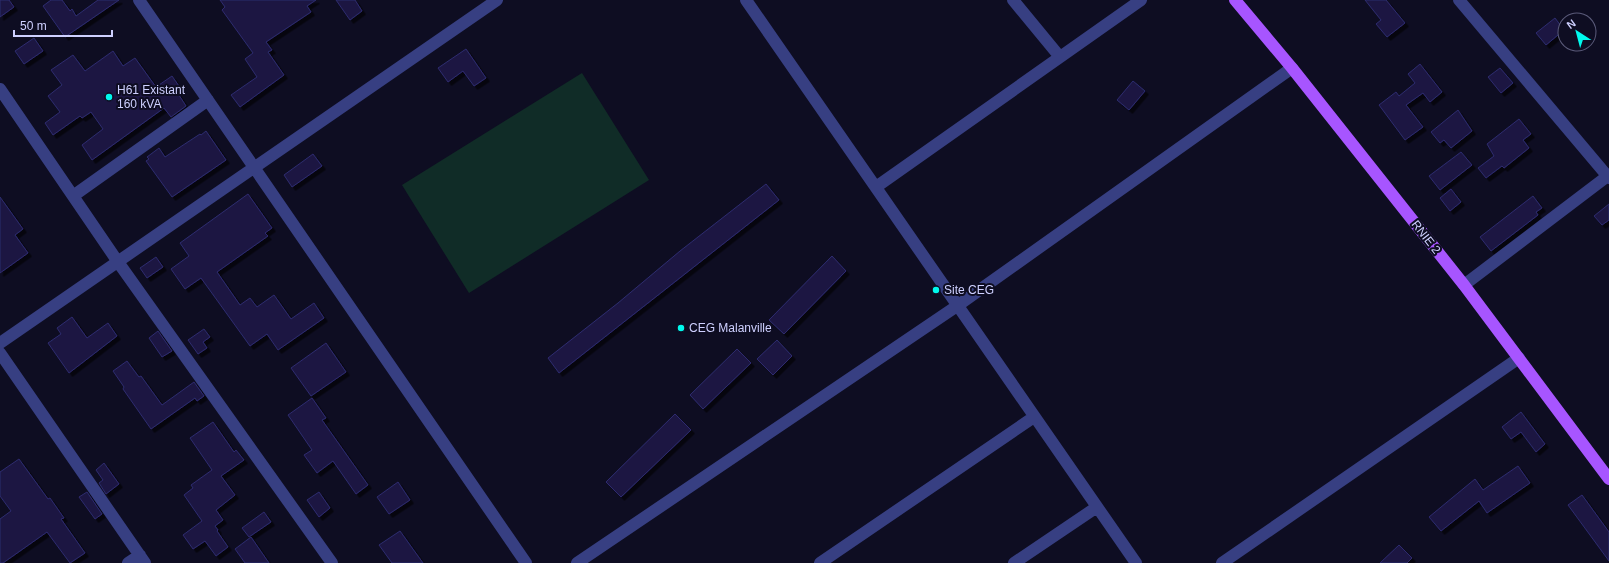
<svg xmlns="http://www.w3.org/2000/svg" width="1609" height="563" font-family="Helvetica,sans-serif">
<defs>
<filter id="shadow"><feDropShadow dx="3.5" dy="3.5" stdDeviation="0" flood-color="#0009"/></filter>
</defs>
<rect width="100%" height="100%" fill="#0e0d22"/>
<path fill="#102c27" d="M 582,73 L 649,180 L 469,293 L 402,185 Z"/>
<path fill="#1b1943" stroke="#2e2b6f" filter="url(#shadow)" d="M 0,0 L 9,0 L 14,7 L 0,17 Z
M 51,0 L 62,0 L 70,11 L 72,9 L 76,16 L 98,0 L 119,0 L 65,37 L 43,6 Z
M 220,0 L 316,0 L 307,6 L 311,12 L 266,42 L 272,50 L 268,52 L 284,75 L 240,107 L 231,95 L 257,77 L 245,59 L 253,53 L 222,10 L 225,7 Z
M 336,0 L 355,0 L 362,11 L 350,20 Z
M 1365,0 L 1386,0 L 1405,23 L 1387,37 L 1376,24 L 1381,20 Z
M 1555,18 L 1564,30 L 1546,45 L 1536,33 Z
M 34,38 L 43,51 L 24,64 L 15,51 Z
M 466,49 L 486,78 L 474,86 L 463,71 L 448,82 L 438,68 Z
M 113,51 L 123,66 L 135,58 L 156,87 L 172,76 L 181,89 L 177,92 L 186,106 L 171,117 L 164,108 L 92,160 L 82,145 L 103,129 L 91,112 L 82,118 L 80,116 L 53,135 L 45,123 L 60,112 L 48,96 L 62,85 L 51,70 L 73,55 L 85,71 Z
M 1420,64 L 1442,92 L 1430,102 L 1423,93 L 1406,105 L 1423,127 L 1405,140 L 1379,105 L 1396,92 L 1399,96 L 1415,83 L 1408,74 Z
M 1500,68 L 1513,83 L 1501,93 L 1488,77 Z
M 1133,81 L 1145,91 L 1129,110 L 1117,100 Z
M 1458,110 L 1472,131 L 1451,148 L 1444,140 L 1440,143 L 1431,132 Z
M 1519,119 L 1531,134 L 1523,140 L 1529,148 L 1504,168 L 1502,166 L 1486,178 L 1478,168 L 1494,156 L 1487,144 Z
M 206,131 L 226,160 L 172,197 L 146,161 L 149,159 L 147,157 L 159,148 L 165,157 L 200,134 L 201,135 Z
M 1461,152 L 1472,165 L 1440,190 L 1429,176 Z
M 313,154 L 322,166 L 292,187 L 284,175 Z
M 766,184 L 779,200 L 559,373 L 548,358 L 618,303 L 680,251 Z
M 1451,189 L 1461,202 L 1450,211 L 1440,198 Z
M 248,194 L 272,228 L 265,233 L 268,236 L 217,272 L 240,305 L 250,298 L 257,307 L 274,295 L 291,319 L 314,303 L 324,318 L 278,350 L 267,334 L 250,346 L 201,278 L 185,289 L 171,269 L 189,256 L 180,243 Z
M 1533,196 L 1542,208 L 1536,212 L 1538,215 L 1491,251 L 1480,237 Z
M 0,197 L 23,229 L 15,235 L 28,253 L 0,273 Z
M 1609,204 L 1609,220 L 1602,225 L 1594,216 Z
M 832,256 L 846,271 L 784,334 L 769,320 Z
M 156,257 L 163,267 L 147,278 L 140,268 Z
M 72,317 L 87,338 L 108,323 L 117,336 L 69,373 L 48,343 L 61,334 L 57,328 Z
M 204,329 L 210,337 L 203,342 L 207,348 L 198,354 L 188,340 Z
M 158,331 L 172,351 L 162,357 L 149,338 Z
M 777,340 L 792,356 L 773,375 L 757,359 Z
M 326,343 L 346,372 L 311,396 L 291,368 Z
M 737,349 L 751,363 L 703,409 L 690,395 Z
M 127,361 L 139,377 L 141,376 L 162,405 L 194,382 L 204,396 L 197,401 L 195,398 L 151,429 L 123,389 L 124,387 L 113,371 Z
M 312,398 L 326,418 L 322,420 L 368,485 L 356,494 L 333,461 L 317,473 L 304,455 L 312,450 L 288,415 Z
M 1521,412 L 1545,444 L 1536,452 L 1521,432 L 1511,439 L 1502,427 Z
M 675,414 L 691,430 L 621,497 L 606,482 Z
M 213,422 L 234,452 L 236,450 L 244,460 L 221,476 L 235,495 L 216,510 L 223,520 L 215,526 L 218,530 L 217,531 L 228,547 L 216,556 L 205,541 L 193,549 L 183,535 L 202,521 L 184,495 L 193,488 L 191,485 L 212,470 L 190,438 Z
M 19,459 L 48,499 L 50,498 L 64,518 L 61,519 L 85,553 L 70,563 L 47,532 L 3,563 L 0,563 L 0,519 L 11,511 L 0,496 L 0,472 Z
M 104,463 L 119,484 L 106,494 L 99,483 L 103,480 L 96,470 Z
M 1518,466 L 1530,483 L 1487,513 L 1479,501 L 1441,531 L 1429,517 L 1475,479 L 1483,490 Z
M 398,482 L 410,500 L 389,514 L 377,497 Z
M 87,492 L 102,514 L 95,519 L 79,497 Z
M 319,492 L 330,508 L 319,517 L 307,500 Z
M 1582,495 L 1609,532 L 1609,561 L 1568,505 Z
M 264,512 L 271,522 L 249,537 L 242,528 Z
M 400,531 L 423,563 L 392,563 L 379,545 Z
M 251,537 L 269,563 L 245,563 L 235,549 Z
M 1399,545 L 1412,558 L 1407,563 L 1380,563 Z"/>
<g fill="none" stroke-linecap="round" stroke-linejoin="round">
<path stroke="#373f82" stroke-width="12" d="M 139,0 L 526,563
M 746,0 C 877,187 1005,376 1136,563
M 1013,0 L 1060,57
M 1459,0 L 1609,178
M 0,89 L 118,262 L 332,563
M 876,187 L 1141,0
M 73,196 L 208,100
M 1464,285 L 1609,175
M 0,343 L 497,0
M 0,353 L 145,563
M 128,563 L 140,555
M 577,563 L 957,306 L 1292,68
M 820,563 L 1034,417
M 1014,563 L 1097,507
M 1222,563 L 1519,358"/>
<path stroke="#a755ff" stroke-width="12" d="M 1235,0 L 1292,68 L 1464,285 L 1609,479"/>
</g>
<g fill="#00f9ed" stroke="#0e0d22" stroke-width="1.5">
<circle cx="109" cy="97" r="4"/>
<circle cx="936" cy="290" r="4"/>
<circle cx="681" cy="328" r="4"/>
</g>
<g text-anchor="middle" stroke-width="4" stroke-linejoin="round" paint-order="stroke">
<g font-size="12" fill="#ced0ff" stroke="#0e0d22" text-anchor="start">
<text x="117" y="94">H61 Existant<tspan x="117" dy="14">160 kVA</tspan></text>
<text x="944" y="294">Site CEG</text>
<text x="689" y="332">CEG Malanville</text>
</g>
<g font-size="12" fill="#ced0ff" stroke="#0e0d22">
<text transform="translate(1426 237) rotate(52)" y="4">RNIE 2</text>
</g>
</g>
<g transform="translate(1577 32) rotate(324)"><circle r="19" fill="#0e0d22" stroke="#5b5b7a"/>
<path d="M0-3L7 15L0 10L-7 15Z" fill="#00f9ed"/>
<text y="-6" font-size="11" font-weight="bold" text-anchor="middle" fill="#ced0ff">N</text>
</g>
<path d="M14 30v6h98v-6" fill="none" stroke="#ced0ff" stroke-width="2"/>
<text x="20" y="30" font-size="12" fill="#ced0ff" stroke="#0e0d22" stroke-width="3" paint-order="stroke">50 m</text>
</svg>
